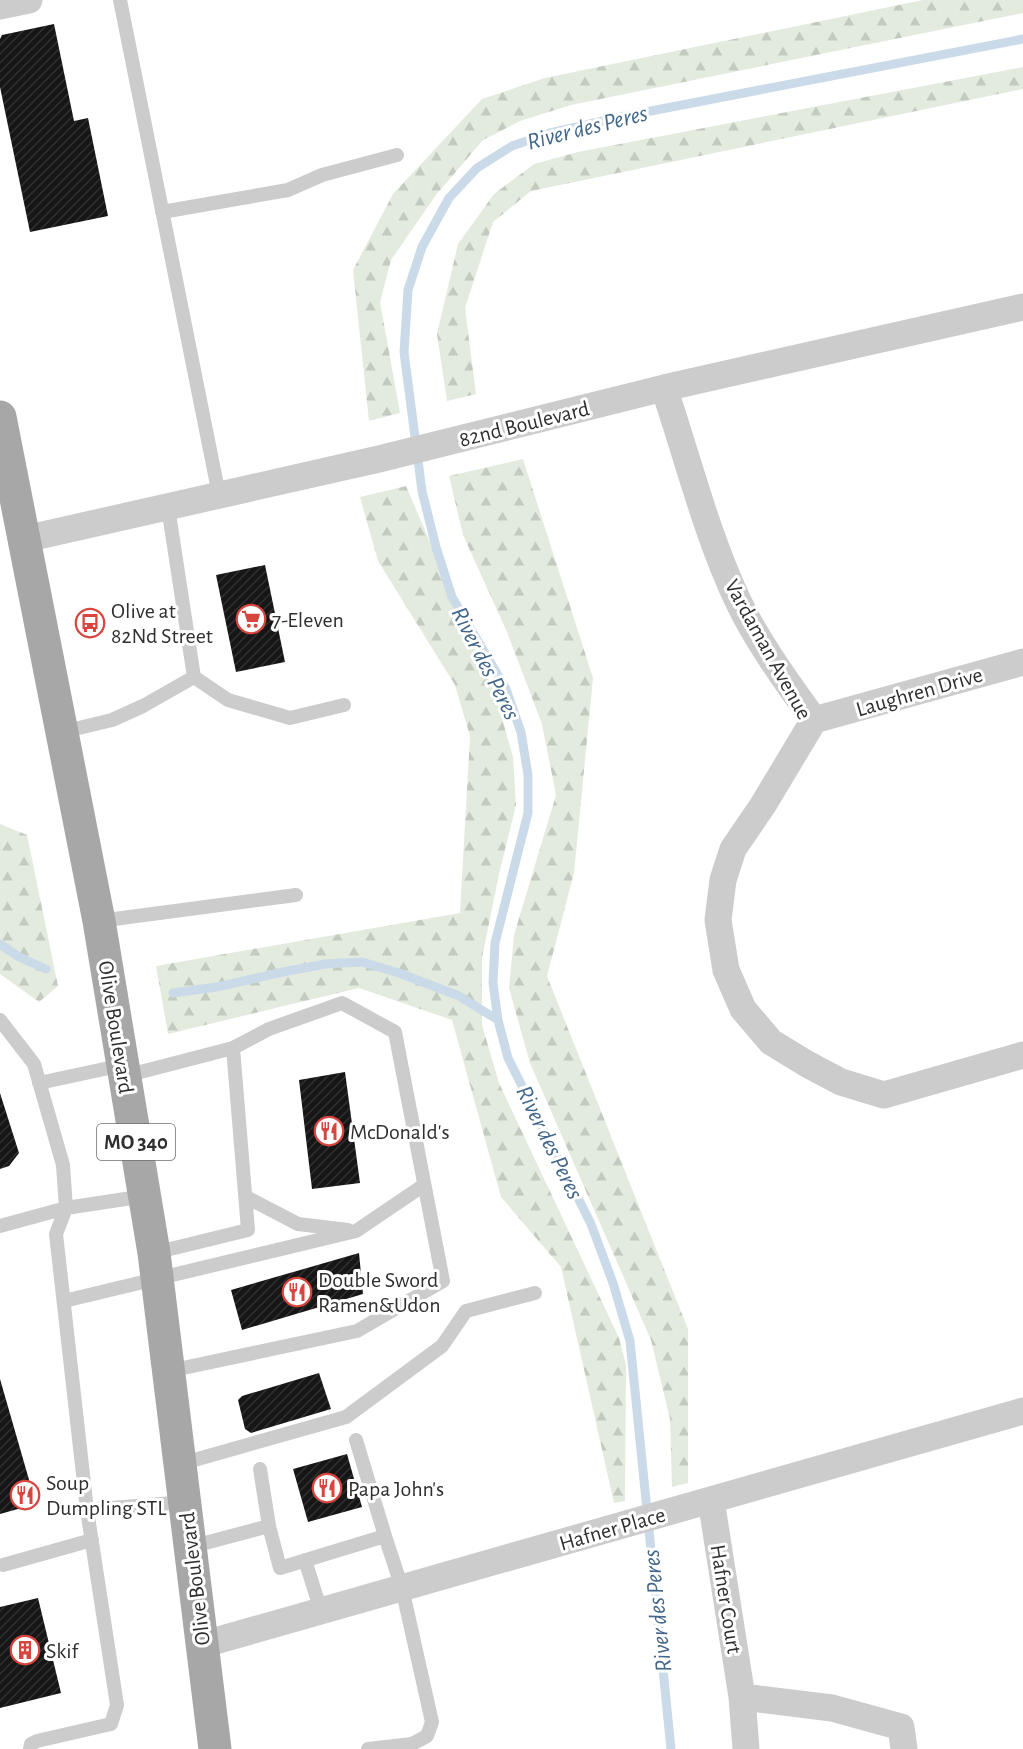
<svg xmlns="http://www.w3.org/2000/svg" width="1023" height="1749" font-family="'Alegreya Sans',sans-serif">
<defs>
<pattern id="forest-firs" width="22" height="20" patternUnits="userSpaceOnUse" patternTransform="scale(1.5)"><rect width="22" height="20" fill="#e3ebde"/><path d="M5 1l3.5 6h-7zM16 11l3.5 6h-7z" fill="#c3cabf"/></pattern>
<pattern id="building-hatch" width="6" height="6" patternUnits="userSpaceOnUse" patternTransform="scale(1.5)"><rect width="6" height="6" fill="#161616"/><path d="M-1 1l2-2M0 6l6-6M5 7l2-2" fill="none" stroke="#303030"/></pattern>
</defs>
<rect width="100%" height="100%" fill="#fff"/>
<path fill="url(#forest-firs)" d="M 923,0 L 1023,0 L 1023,13 L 571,105 L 520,121 L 483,140 L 436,195 L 391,260 L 380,302 L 400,413 L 369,421 L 353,270 L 393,194 L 482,99 L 545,78 Z
M 1023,67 L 1023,89 L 531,191 L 493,222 L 465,308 L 476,394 L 447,401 L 437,334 L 458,244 L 494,194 L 534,164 L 578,152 Z
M 523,459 L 593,678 L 574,873 L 547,976 L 688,1329 L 688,1483 L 672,1487 L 670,1419 L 651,1340 L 530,1063 L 509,988 L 514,935 L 556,795 L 542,724 L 507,632 L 463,535 L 449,476 Z
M 406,486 L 495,694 L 513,757 L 516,805 L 499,874 L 482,958 L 482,1025 L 499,1083 L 619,1338 L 626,1365 L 625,1501 L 614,1503 L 561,1267 L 501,1197 L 452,1020 L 359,988 L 168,1034 L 156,966 L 460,913 L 470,736 L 455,685 L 378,561 L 360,497 Z
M 0,824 L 27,835 L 58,986 L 39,1002 L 0,974 Z"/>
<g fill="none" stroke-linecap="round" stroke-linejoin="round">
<path stroke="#cbdae9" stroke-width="9" d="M 0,944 L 19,957 L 46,969
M 173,993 L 217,987 L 283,972 L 325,964 L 362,962 L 399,973 L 459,996 L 498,1020
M 671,1749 L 630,1341 L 613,1283 L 591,1224 L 508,1058 L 498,1020 L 493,983 L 495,943 L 528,813 L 528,775 L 521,732 L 506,689 L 452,597 L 436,547 L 422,491 L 404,352 L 408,290 L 422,247 L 449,198 L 477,168 L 512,146 L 550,133 L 625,116 L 1023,39"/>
</g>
<path fill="url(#building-hatch)" d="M 54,24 L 74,121 L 88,118 L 108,216 L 30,232 L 0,87 L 0,39 L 2,35 Z
M 265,565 L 285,662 L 236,672 L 216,575 Z
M 345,1072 L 360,1183 L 312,1189 L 299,1080 Z
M 0,1093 L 19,1153 L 9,1166 L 0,1169 Z
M 359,1253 L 363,1294 L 242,1330 L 231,1290 Z
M 319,1373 L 331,1409 L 251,1433 L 245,1429 L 238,1400 L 242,1396 Z
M 0,1379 L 36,1504 L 0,1514 Z
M 347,1454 L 362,1507 L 308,1522 L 293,1469 Z
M 38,1598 L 61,1693 L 0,1708 L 0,1607 Z"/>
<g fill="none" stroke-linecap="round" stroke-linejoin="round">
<path stroke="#ccc" stroke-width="14" d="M 120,0 L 219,495
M 162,212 L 288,190 L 322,175 L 397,155
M 194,677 L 228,700 L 290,718 L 344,705
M 62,732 L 112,720 L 143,706 L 194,677 L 168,507
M 99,921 L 296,895
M 0,1020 L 34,1064 L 63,1165 L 66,1208 L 56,1234 L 87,1510 L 117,1705 L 111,1724 L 37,1741 L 31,1744 L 30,1749
M 125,1076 L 233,1048 L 269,1029 L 342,1003 L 395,1032 L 443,1281 L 357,1331 L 169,1371
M 39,1083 L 123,1065
M 246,1197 L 298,1224 L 348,1230
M 0,1226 L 66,1208 L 145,1196
M 154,1253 L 248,1230 L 233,1048
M 64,1301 L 356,1231 L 424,1185
M 356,1440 L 385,1536
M 180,1464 L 346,1417 L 442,1346 L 466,1311 L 535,1293
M 260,1469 L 269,1526
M 87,1510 L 185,1502
M 190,1547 L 269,1526 L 280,1568 L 385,1536 L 402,1588 L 432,1722 L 427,1736 L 412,1744 L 368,1749
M 305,1560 L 321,1611
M 3,1565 L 92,1540"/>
<path stroke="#ccc" stroke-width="27" d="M 0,6 L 29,0
M 664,388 C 688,459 706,533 738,601 C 758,643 787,682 814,720 L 763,805 L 733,849 L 723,880 L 718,920 L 726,970 L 743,1009 L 771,1042 L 807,1064 L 841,1082 L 884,1095 L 1023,1055
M 25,539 L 379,459 L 664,388 L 1023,307
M 814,720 L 1023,662
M 711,1500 L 742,1697 L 746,1749
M 201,1645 L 1023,1411
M 742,1697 L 832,1708 L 901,1727 L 904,1749"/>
<path stroke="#a7a7a7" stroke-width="33" d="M 0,417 L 99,921 L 154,1253 L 215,1749"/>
</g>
<defs>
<g id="supermarket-ring" transform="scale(1.5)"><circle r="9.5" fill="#fff" stroke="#d8443e" stroke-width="1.5"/><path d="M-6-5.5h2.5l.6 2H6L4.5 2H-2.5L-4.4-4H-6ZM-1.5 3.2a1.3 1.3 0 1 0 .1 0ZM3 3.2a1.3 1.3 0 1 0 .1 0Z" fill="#d8443e"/></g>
<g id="bus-ring" transform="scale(1.5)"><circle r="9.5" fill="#fff" stroke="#d8443e" stroke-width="1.5"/><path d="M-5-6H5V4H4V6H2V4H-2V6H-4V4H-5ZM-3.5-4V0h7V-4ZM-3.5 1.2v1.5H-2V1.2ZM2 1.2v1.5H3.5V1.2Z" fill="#d8443e"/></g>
<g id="restaurant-ring" transform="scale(1.5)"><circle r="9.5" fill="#fff" stroke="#d8443e" stroke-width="1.5"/><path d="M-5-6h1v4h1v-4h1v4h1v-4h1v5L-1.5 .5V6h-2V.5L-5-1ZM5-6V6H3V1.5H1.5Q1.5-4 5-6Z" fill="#d8443e"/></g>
<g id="building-ring" transform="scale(1.5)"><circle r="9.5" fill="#fff" stroke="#d8443e" stroke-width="1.5"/><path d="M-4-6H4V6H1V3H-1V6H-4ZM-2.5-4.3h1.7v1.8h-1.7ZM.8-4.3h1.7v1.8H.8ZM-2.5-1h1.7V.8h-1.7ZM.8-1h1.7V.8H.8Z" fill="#d8443e"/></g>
</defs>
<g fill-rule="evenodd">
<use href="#supermarket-ring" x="251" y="619"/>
<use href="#bus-ring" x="90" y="623"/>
<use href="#restaurant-ring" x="329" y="1131"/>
<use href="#restaurant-ring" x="297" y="1292"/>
<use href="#restaurant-ring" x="327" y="1488"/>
<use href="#restaurant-ring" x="25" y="1495"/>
<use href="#building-ring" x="25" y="1650"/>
</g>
<g text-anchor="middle" stroke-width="6" stroke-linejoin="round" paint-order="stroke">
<rect fill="#fff" stroke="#6d6d6d" stroke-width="1.5" x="97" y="1124" width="78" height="36" rx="4.5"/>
<g font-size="21" font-weight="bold" fill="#2f2f2f">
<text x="136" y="1149">MO 340</text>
</g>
<g font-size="22" fill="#2f2f2f" stroke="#fff">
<text transform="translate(524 423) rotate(-14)" y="8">82nd Boulevard</text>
<text transform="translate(769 649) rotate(61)" y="8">Vardaman Avenue</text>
<text transform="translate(919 691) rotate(-16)" y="8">Laughren Drive</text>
<text transform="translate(117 1027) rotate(81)" y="8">Olive Boulevard</text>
<text transform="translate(612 1528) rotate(-16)" y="8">Hafner Place</text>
<text transform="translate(194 1579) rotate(-97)" y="8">Olive Boulevard</text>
<text transform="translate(727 1599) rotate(81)" y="8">Hafner Court</text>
</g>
<g font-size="22" fill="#2f2f2f" stroke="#fff" text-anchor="start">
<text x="111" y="618">Olive at<tspan x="111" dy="25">82Nd Street</tspan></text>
<text x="272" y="627">7-Eleven</text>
<text x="350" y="1139">McDonald's</text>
<text x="318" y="1287">Double Sword<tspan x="318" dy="25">Ramen&amp;Udon</tspan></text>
<text x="46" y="1490">Soup<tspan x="46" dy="25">Dumpling STL</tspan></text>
<text x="348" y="1496">Papa John's</text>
<text x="46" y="1658">Skif</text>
</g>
<g font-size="24" font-style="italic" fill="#42678b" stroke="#fff">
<text transform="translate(587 127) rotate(-14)" y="8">River des Peres</text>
<text transform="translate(486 663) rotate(63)" y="8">River des Peres</text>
<text transform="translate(550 1142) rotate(64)" y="8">River des Peres</text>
<text transform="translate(657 1611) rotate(-96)" y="8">River des Peres</text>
</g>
</g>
</svg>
